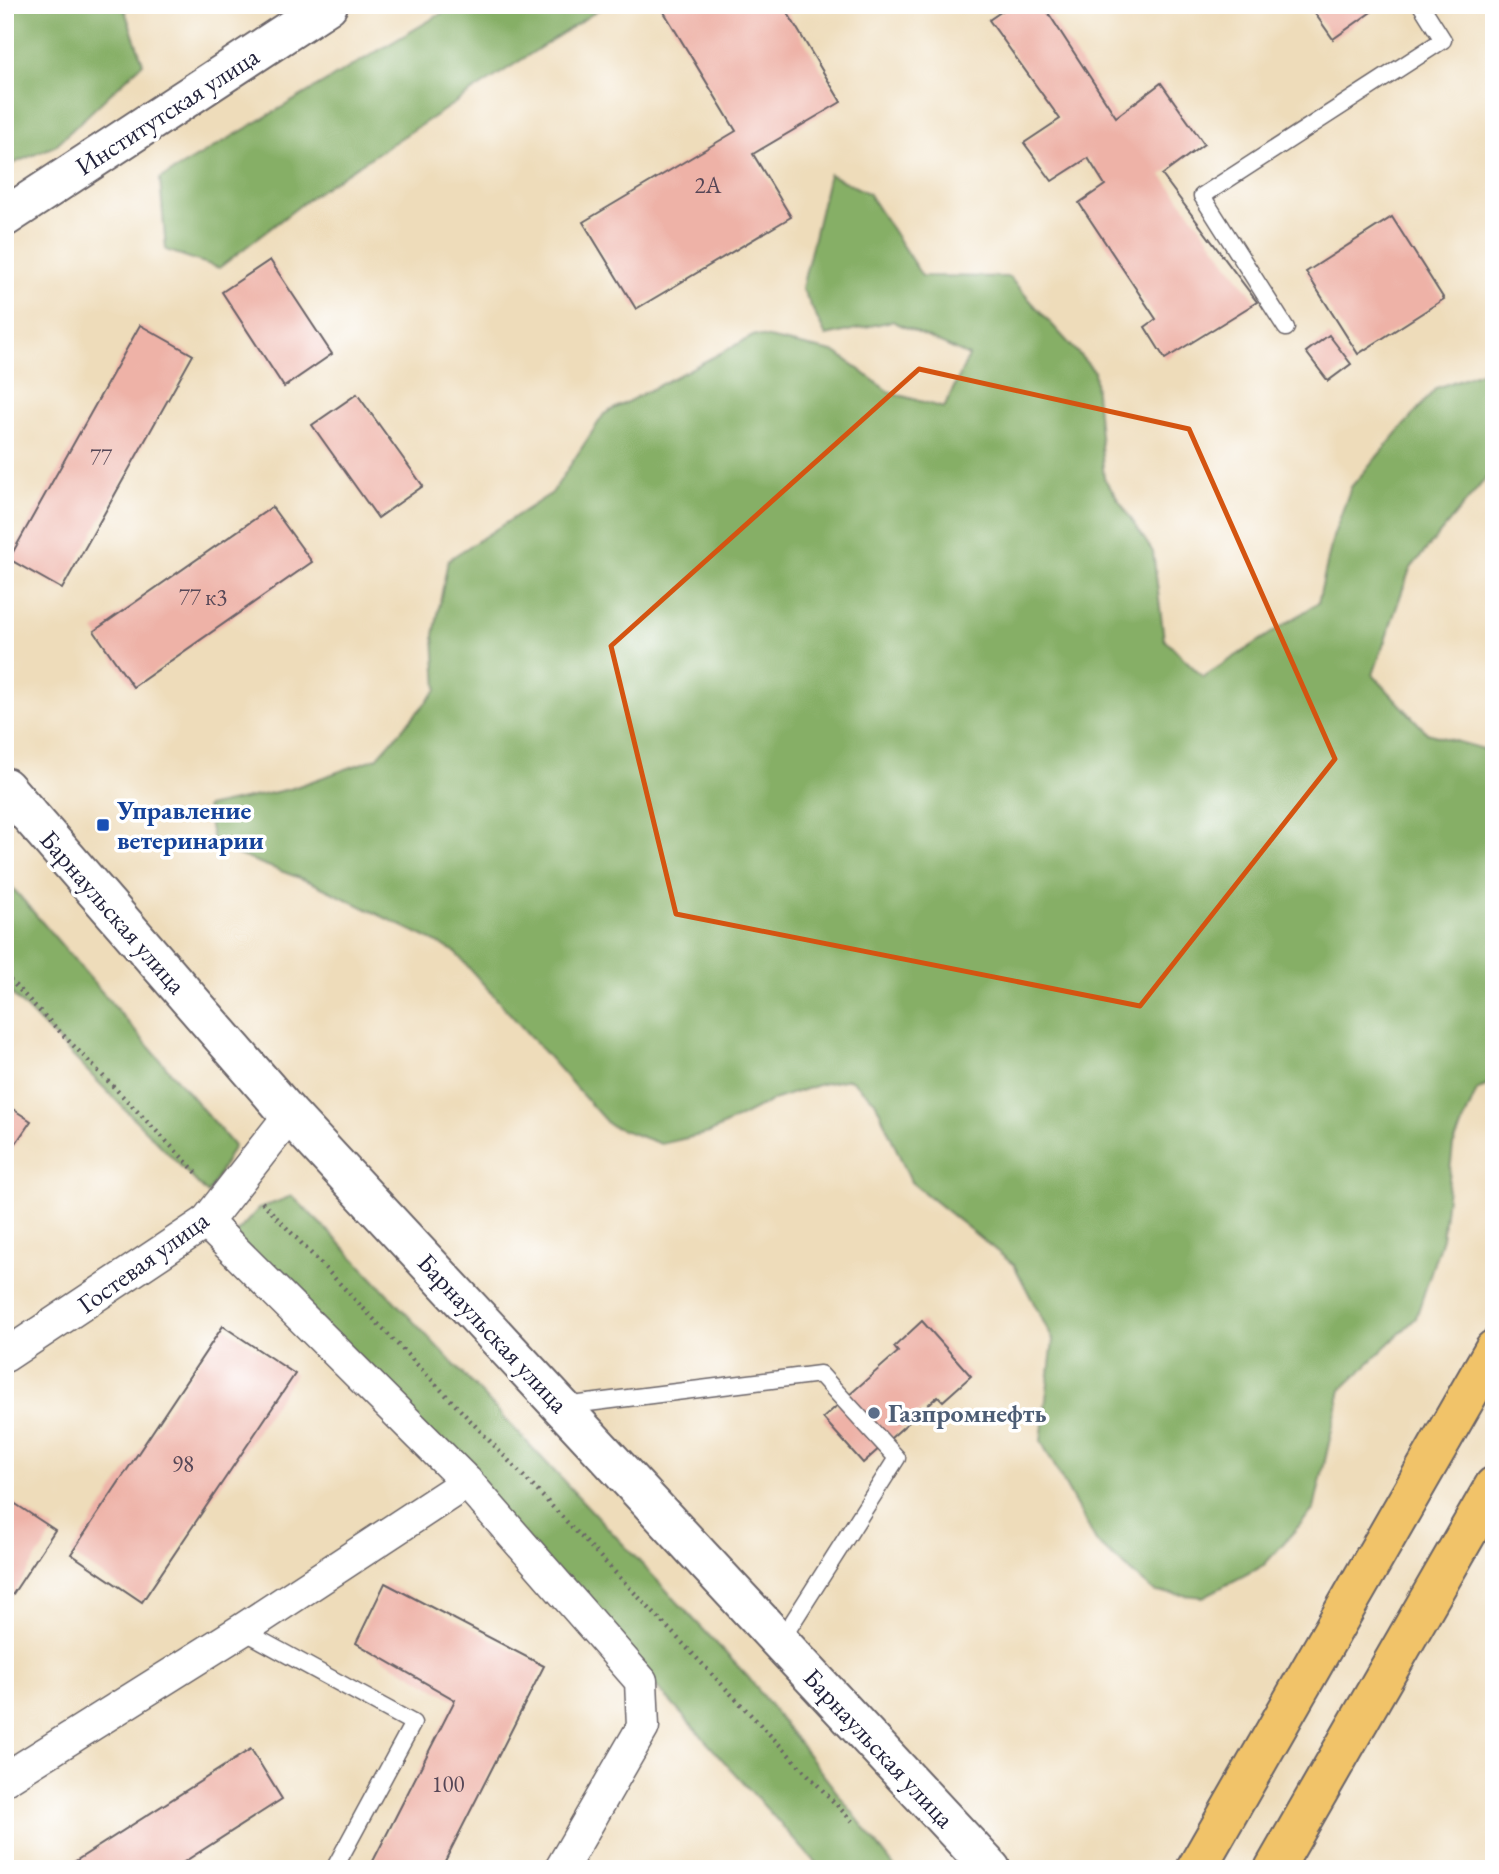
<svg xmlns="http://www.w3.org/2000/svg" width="1499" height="1874" font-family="'EB Garamond',serif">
<rect width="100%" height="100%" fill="#fff"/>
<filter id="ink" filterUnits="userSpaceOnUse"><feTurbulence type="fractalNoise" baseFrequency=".0143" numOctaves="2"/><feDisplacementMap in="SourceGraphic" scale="14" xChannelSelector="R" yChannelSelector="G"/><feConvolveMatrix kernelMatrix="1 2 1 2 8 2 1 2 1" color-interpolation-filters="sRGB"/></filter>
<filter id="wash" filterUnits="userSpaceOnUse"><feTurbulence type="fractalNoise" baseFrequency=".00686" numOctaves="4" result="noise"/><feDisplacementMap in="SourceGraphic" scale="28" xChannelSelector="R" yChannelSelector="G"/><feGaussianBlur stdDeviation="1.57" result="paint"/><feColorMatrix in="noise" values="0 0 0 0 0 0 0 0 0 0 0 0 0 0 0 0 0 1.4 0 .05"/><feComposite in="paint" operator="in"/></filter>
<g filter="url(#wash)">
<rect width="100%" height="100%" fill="#eedcba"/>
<path fill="#86af66" stroke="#546850" stroke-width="2" d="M 5,5 L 123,5 L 143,63 L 55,146 L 5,167 Z
M 456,5 L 606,5 L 316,193 L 219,268 L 166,250 L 160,179 Z
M 829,174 L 868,193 L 922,276 L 1009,277 L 1094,371 L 1104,478 L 1153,552 L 1164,639 L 1203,677 L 1318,603 L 1333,537 L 1351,487 L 1436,388 L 1494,367 L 1493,470 L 1410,569 L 1373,675 L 1427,733 L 1494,752 L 1494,1082 L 1477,1090 L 1453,1146 L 1442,1238 L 1416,1318 L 1341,1390 L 1314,1509 L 1264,1565 L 1203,1597 L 1155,1592 L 1097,1543 L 1041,1441 L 1053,1340 L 1014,1265 L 911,1182 L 875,1101 L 850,1079 L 821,1084 L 773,1100 L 709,1133 L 661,1144 L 609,1125 L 454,951 L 313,883 L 214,846 L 206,807 L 290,789 L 377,758 L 437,690 L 434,635 L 448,560 L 552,493 L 604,414 L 755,335 L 837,353 L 889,392 L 944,408 L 969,356 L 892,321 L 826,336 L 802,288 Z
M 5,879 L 234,1146 L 208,1194 L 5,987 Z
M 292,1196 L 335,1238 L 748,1677 L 896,1869 L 821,1869 L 584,1606 L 233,1237 L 258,1209 Z"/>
<g id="blocks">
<path fill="#eeb2a7" d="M 664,5 L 783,5 L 841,102 L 753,154 L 791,217 L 636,309 L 583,222 L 736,131 L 661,7 Z
M 1011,5 L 1043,5 L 1116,117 L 1161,83 L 1204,144 L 1162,175 L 1257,302 L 1165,359 L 1145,327 L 1156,319 L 1079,203 L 1105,185 L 1088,158 L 1052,181 L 1024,143 L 1060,119 L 989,20 Z
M 1309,5 L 1381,5 L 1333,39 Z
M 1392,217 L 1444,299 L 1358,354 L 1306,272 Z
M 270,260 L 332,354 L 284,387 L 222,292 Z
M 140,325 L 193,355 L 62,589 L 9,559 Z
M 1329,335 L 1351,364 L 1328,381 L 1306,352 Z
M 357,394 L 423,486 L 378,518 L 312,425 Z
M 272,507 L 312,562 L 133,687 L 94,631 Z
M 5,1104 L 31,1121 L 5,1159 Z
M 922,1321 L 971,1376 L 943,1401 L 938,1396 L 863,1463 L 823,1418 L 898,1352 L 894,1347 Z
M 223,1326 L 295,1374 L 142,1602 L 71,1554 Z
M 5,1497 L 55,1530 L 5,1606 Z
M 385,1583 L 544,1666 L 441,1869 L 369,1869 L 455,1700 L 356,1643 Z
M 251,1749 L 282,1799 L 173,1869 L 63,1869 Z"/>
</g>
</g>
<g filter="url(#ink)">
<use href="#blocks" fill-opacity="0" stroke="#696367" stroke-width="2"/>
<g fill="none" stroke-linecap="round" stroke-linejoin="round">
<g stroke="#696367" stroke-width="19">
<path id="service" d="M 1286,328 L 1202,196 L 1443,40 L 1421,5
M 564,1406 L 820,1374 L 897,1458 L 780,1642
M 242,1630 L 413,1723 L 334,1869"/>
</g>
<g stroke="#696367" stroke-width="35">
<path id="minor" d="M 206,1222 L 467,1482 L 641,1681 L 643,1727 L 561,1869
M 5,1356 L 206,1222 L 290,1115
M 5,1779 L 242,1630 L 467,1482"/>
</g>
<g stroke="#696367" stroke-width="42">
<path id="tertiary" d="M 5,217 L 328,5
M 5,787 L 290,1115 L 991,1869"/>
</g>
<g stroke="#696367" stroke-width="42">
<path id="trunk" d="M 1196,1869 L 1494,1349
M 1274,1869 L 1494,1486"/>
</g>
<path stroke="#696367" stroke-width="4.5" stroke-dasharray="2 5" stroke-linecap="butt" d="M 5,975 L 200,1176
M 262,1202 L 852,1821"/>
<use href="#service" stroke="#fff" stroke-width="16"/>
<use href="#minor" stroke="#fff" stroke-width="32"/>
<use href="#tertiary" stroke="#fff" stroke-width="38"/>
<use href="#trunk" stroke="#f1c369" stroke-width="38"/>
</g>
</g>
<path fill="none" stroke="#d45411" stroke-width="5" stroke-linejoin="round" d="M 919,369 L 1189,429 L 1335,759 L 1140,1006 L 676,914 L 611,646 Z"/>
<rect fill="#1a4fb4" stroke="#fff" stroke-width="2.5" x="96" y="818" width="14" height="14" rx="3.5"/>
<circle fill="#5c6f8a" stroke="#fff" stroke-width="2.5" cx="874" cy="1413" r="7"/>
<g text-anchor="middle" stroke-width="7" stroke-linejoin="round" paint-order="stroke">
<g font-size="23" fill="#554656">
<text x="708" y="193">2А</text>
<text x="101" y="465">77</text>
<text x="203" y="605">77 к3</text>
<text x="183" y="1472">98</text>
<text x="448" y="1792">100</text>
</g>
<g font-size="26" fill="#22223b" stroke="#fff">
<text transform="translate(167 111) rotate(-33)" y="9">Институтская улица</text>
<text transform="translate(113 912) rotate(49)" y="9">Барнаульская улица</text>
<text transform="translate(143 1262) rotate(-36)" y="9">Гостевая улица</text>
<text transform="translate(493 1333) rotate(47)" y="9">Барнаульская улица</text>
<text transform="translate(879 1748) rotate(47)" y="9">Барнаульская улица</text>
</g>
<g font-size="26" font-weight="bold" fill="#164399" stroke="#fff" text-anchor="start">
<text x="117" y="819">Управление<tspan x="117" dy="30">ветеринарии</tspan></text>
</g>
<g font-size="26" font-weight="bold" fill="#4e5e75" stroke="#fff" text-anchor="start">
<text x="888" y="1422">Газпромнефть</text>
</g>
</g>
<rect width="1499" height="1874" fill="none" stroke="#fff" stroke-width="28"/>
</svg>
